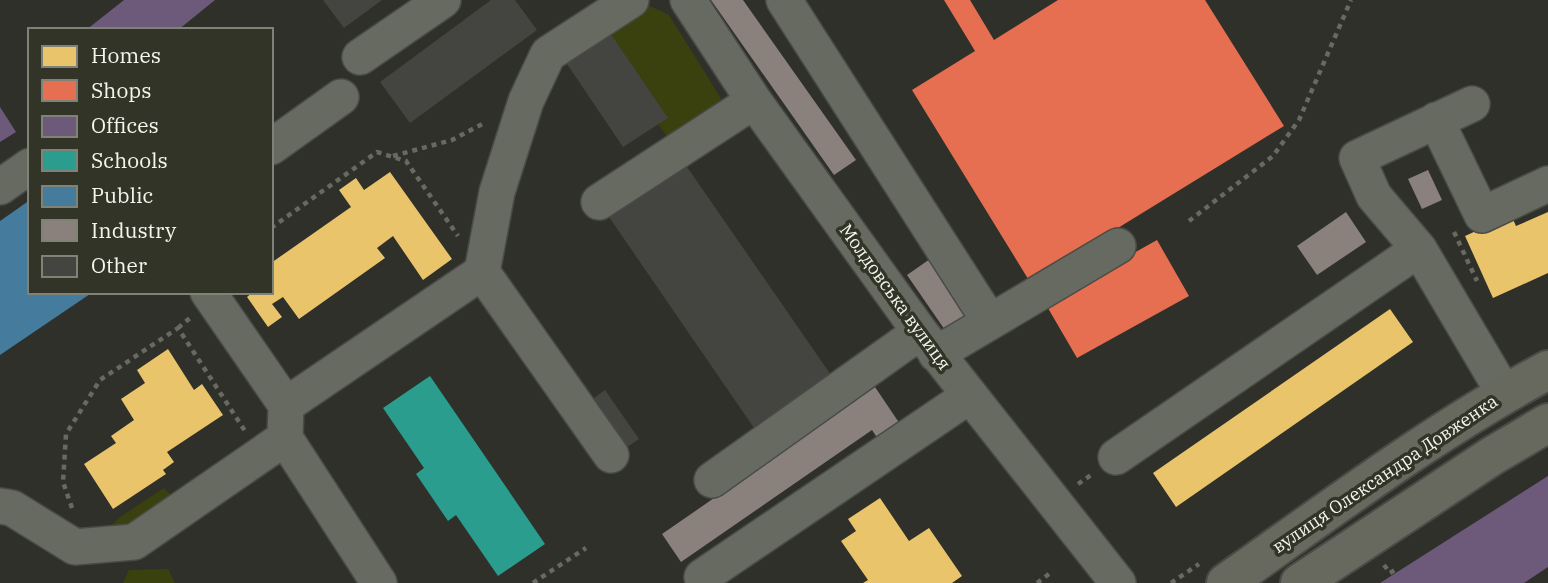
<svg xmlns="http://www.w3.org/2000/svg" width="1548" height="583" font-family="'IBM Plex Serif',serif">
<rect width="100%" height="100%" fill="#2f302a"/>
<path fill="#3a410e" d="M 650,6 L 669,15 L 727,108 L 672,143 L 658,124 L 667,117 L 611,34 C 629,24 630,14 650,6 Z
M 164,488 L 181,506 L 97,540 L 120,517 Z
M 168,569 L 175,583 L 123,583 L 129,570 Z"/>
<path fill="#e9c46a" d="M 390,172 L 452,259 L 423,280 L 393,236 L 377,248 L 385,258 L 299,319 L 283,297 L 272,304 L 282,317 L 268,327 L 247,297 L 253,292 L 271,292 L 271,263 L 351,207 L 339,190 L 356,178 L 364,190 Z
M 1548,212 L 1548,273 L 1493,298 L 1465,236 L 1511,215 L 1516,226 Z
M 1390,309 L 1413,342 L 1176,507 L 1153,473 Z
M 168,349 L 194,390 L 202,384 L 223,415 L 167,452 L 174,462 L 163,470 L 166,474 L 113,509 L 84,464 L 116,443 L 111,436 L 134,420 L 121,399 L 145,383 L 137,370 Z
M 880,498 L 909,541 L 929,528 L 962,576 L 952,583 L 863,583 L 868,580 L 841,541 L 856,531 L 848,519 Z"/>
<path fill="#e76f51" d="M 944,0 L 970,0 L 994,40 L 1058,0 L 1205,0 L 1284,126 L 1030,282 L 912,90 L 975,51 Z
M 1157,240 L 1189,296 L 1077,358 L 1045,303 Z"/>
<path fill="#6d597a" d="M 124,0 L 215,0 L 178,30 L 86,30 Z
M 0,107 L 16,132 L 0,142 Z
M 1548,476 L 1548,567 L 1524,583 L 1380,583 Z"/>
<path fill="#2a9d8f" d="M 430,376 L 545,544 L 498,576 L 456,515 L 448,521 L 416,474 L 424,468 L 383,408 Z"/>
<path fill="#457b9d" d="M 30,200 L 30,292 L 93,292 L 0,355 L 0,221 Z"/>
<path fill="#8a817c" d="M 711,0 L 743,0 L 856,160 L 834,175 Z
M 1428,170 L 1442,200 L 1422,209 L 1408,179 Z
M 1346,212 L 1366,242 L 1317,275 L 1297,246 Z
M 930,259 L 970,317 L 947,333 L 907,275 Z
M 875,387 L 906,433 L 884,448 L 872,430 L 681,562 L 662,534 Z"/>
<path fill="#444540" d="M 323,0 L 382,0 L 344,28 Z
M 491,0 L 515,0 L 537,30 L 410,123 L 380,82 Z
M 611,34 L 668,118 L 623,147 L 567,64 Z
M 685,164 L 831,375 L 754,428 L 609,217 Z
M 605,390 L 639,439 L 617,454 L 584,405 Z"/>
<g fill="none" stroke-linecap="round" stroke-linejoin="round">
<g stroke="#4a4b46" stroke-width="38">
<path id="minor" d="M 688,0 L 754,101 L 920,332 L 1118,583
M 784,0 L 990,322
M 360,57 L 443,0
M 1436,120 L 1482,215 L 1548,184
M 271,147 L 341,97
M 0,187 L 30,166
M 599,202 L 754,101
M 1419,249 L 1374,196 L 1357,158 L 1472,104
M 482,272 L 611,455
M 208,292 L 286,405
M 936,354 L 1118,246
M 1116,457 L 1419,249 L 1504,393
M 712,480 L 920,332
M 0,506 L 12,508 L 75,547 L 134,542 L 285,438
M 702,577 L 969,396
M 379,583 L 285,438 L 286,405 L 482,272 L 497,192 L 526,101 L 548,54 L 631,0"/>
</g>
<g stroke="#4a4b46" stroke-width="42">
<path id="major" d="M 1226,583 C 1331,509 1434,431 1548,370
M 1300,583 L 1492,456 L 1548,423"/>
</g>
<path stroke="#686a61" stroke-width="4.5" stroke-dasharray="5 5" stroke-linecap="butt" d="M 393,156 L 452,140 L 486,122
M 1189,221 L 1273,156 L 1299,120 L 1351,0
M 271,228 L 377,152 L 406,161 L 458,236
M 1454,232 L 1477,281
M 178,328 L 190,318
M 1078,484 L 1094,473
M 72,508 L 63,482 L 66,434 L 100,380 L 178,328 L 245,431
M 1384,565 L 1390,573 L 1395,570
M 533,583 L 586,548
M 1037,583 L 1049,574
M 1171,583 L 1199,564"/>
<use href="#minor" stroke="#676a60" stroke-width="35"/>
<use href="#major" stroke="#67695e" stroke-width="38"/>
</g>
<g text-anchor="middle" stroke-width="7" stroke-linejoin="round" paint-order="stroke">
<g font-size="18" fill="#f4f6ed" stroke="#313426">
<text transform="translate(895 297) rotate(54)" y="6">Молдовська вулиця</text>
<text transform="translate(1385 474) rotate(-34)" y="6">вулиця Олександра Довженка</text>
</g>
</g>
<rect x="28" y="28" width="245" height="266" fill="#313426" stroke="#7f8276" stroke-width="2"/>
<rect x="42" y="46" width="35" height="21" fill="#e9c46a" stroke="#7f8276" stroke-width="2"/>
<text x="91" y="63" font-size="21" fill="#f4f6ed">Homes</text>
<rect x="42" y="80" width="35" height="21" fill="#e76f51" stroke="#7f8276" stroke-width="2"/>
<text x="91" y="98" font-size="21" fill="#f4f6ed">Shops</text>
<rect x="42" y="116" width="35" height="21" fill="#6d597a" stroke="#7f8276" stroke-width="2"/>
<text x="91" y="133" font-size="21" fill="#f4f6ed">Offices</text>
<rect x="42" y="150" width="35" height="21" fill="#2a9d8f" stroke="#7f8276" stroke-width="2"/>
<text x="91" y="168" font-size="21" fill="#f4f6ed">Schools</text>
<rect x="42" y="186" width="35" height="21" fill="#457b9d" stroke="#7f8276" stroke-width="2"/>
<text x="91" y="203" font-size="21" fill="#f4f6ed">Public</text>
<rect x="42" y="220" width="35" height="21" fill="#8a817c" stroke="#7f8276" stroke-width="2"/>
<text x="91" y="238" font-size="21" fill="#f4f6ed">Industry</text>
<rect x="42" y="256" width="35" height="21" fill="#444540" stroke="#7f8276" stroke-width="2"/>
<text x="91" y="273" font-size="21" fill="#f4f6ed">Other</text>
</svg>
